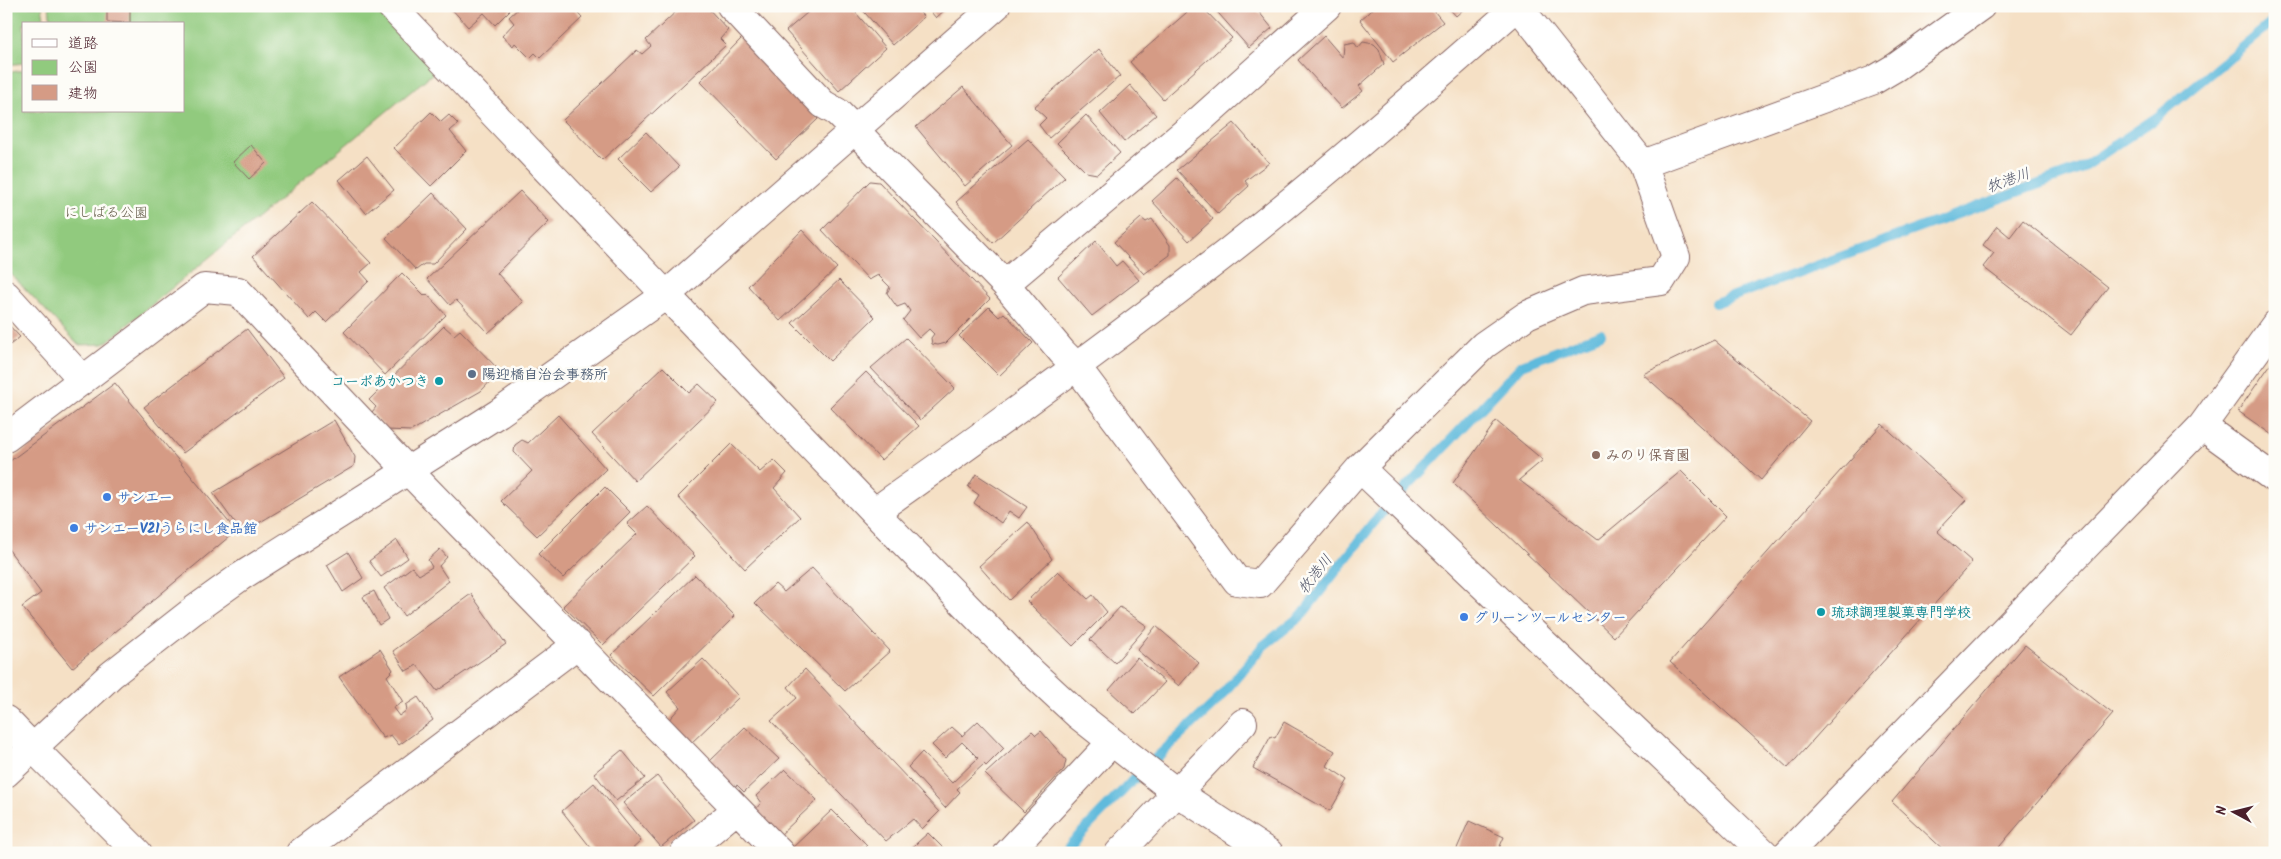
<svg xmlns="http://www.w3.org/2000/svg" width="2281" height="859" font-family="Kalam,'Klee One',sans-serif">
<rect width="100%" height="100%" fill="#fdfcf7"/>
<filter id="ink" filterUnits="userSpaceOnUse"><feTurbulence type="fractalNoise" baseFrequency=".02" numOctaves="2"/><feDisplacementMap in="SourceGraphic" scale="10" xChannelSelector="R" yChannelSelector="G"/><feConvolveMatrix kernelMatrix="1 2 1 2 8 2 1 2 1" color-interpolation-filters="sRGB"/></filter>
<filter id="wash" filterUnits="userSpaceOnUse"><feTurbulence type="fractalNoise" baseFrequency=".0096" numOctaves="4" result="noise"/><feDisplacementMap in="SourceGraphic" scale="20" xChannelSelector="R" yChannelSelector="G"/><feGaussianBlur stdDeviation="1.12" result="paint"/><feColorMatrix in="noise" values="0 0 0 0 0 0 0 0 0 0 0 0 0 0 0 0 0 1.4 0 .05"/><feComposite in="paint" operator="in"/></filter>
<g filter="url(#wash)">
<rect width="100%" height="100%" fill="#f5e0c5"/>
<path fill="#91ca7e" stroke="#6e7454" d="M 6,6 L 42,6 L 45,24 L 24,24 L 24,63 L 6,65 Z
M 49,6 L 373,6 L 437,70 L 104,344 L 79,345 L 6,269 L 6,73 L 24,70 L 24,111 L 184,111 L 184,24 L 51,24 Z"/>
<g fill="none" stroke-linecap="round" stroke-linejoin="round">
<path stroke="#5ebadc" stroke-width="10" d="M 1715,303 L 2080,169 L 2156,118 L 2275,20
M 1062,853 L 1140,773 L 1215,703 L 1263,646 L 1301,616 L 1379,516 L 1522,365 L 1601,334"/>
</g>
<g id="blocks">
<path fill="#d59b85" d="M 107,6 L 130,6 L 130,23 L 107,22 Z
M 449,6 L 514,6 L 495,25 L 484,13 L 468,27 Z
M 521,6 L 571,6 L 582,18 L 540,58 L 535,53 L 530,58 L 515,43 L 513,46 L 502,36 L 514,23 L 509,17 Z
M 682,6 L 706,6 L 728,30 L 720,39 L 726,45 L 602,160 L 563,120 L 637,50 L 642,54 L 651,46 L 646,40 Z
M 815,6 L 850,6 L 886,48 L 839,91 L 786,31 Z
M 859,6 L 914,6 L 924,17 L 893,45 Z
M 926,6 L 949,6 L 936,18 Z
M 1194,6 L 1201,6 L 1232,38 L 1163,99 L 1130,62 Z
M 1212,6 L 1254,6 L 1272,28 L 1249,48 Z
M 1376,6 L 1430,6 L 1443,22 L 1393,62 L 1360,20 Z
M 1447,6 L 1467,6 L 1456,16 Z
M 1324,36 L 1343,58 L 1344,44 L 1354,42 L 1358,48 L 1363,42 L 1374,44 L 1379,49 L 1384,64 L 1359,86 L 1363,91 L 1342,108 L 1298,60 Z
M 742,38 L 818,119 L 776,159 L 700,81 Z
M 1099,49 L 1120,76 L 1049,138 L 1039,125 L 1046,118 L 1034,107 Z
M 1130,85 L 1156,115 L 1124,142 L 1100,113 Z
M 963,87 L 1012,145 L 965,186 L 916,127 Z
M 431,112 L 441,122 L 449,115 L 458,124 L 450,131 L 466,151 L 431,186 L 394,148 Z
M 1086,115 L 1120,153 L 1097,174 L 1086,172 L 1057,143 Z
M 1234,123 L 1269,163 L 1245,181 L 1249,186 L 1218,214 L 1177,170 Z
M 646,132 L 679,167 L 651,192 L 618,159 Z
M 1028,139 L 1065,177 L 993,243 L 956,202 Z
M 251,145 L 266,163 L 249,179 L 233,162 Z
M 367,156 L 394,190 L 366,213 L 339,180 Z
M 1177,178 L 1213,219 L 1189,241 L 1152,201 Z
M 870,181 L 879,182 L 990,299 L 946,343 L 938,345 L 932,344 L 931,338 L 934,334 L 929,329 L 919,338 L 903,320 L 910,311 L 905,304 L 897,307 L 887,293 L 890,287 L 878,275 L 869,280 L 822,230 Z
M 520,191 L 549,222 L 497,273 L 523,302 L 488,333 L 456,300 L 450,305 L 427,279 Z
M 433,193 L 467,229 L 433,264 L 424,264 L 416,270 L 386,238 Z
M 312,202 L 371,263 L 361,272 L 369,281 L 326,322 L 316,312 L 309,319 L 253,256 Z
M 1141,218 L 1146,222 L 1152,219 L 1170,245 L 1170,255 L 1144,274 L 1114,242 Z
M 2023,220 L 2108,287 L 2071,335 L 1983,267 L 1994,253 L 1983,245 L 1997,226 L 2010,237 Z
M 802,230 L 837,268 L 780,321 L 748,286 Z
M 1096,241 L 1116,266 L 1122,261 L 1139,280 L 1092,316 L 1058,277 Z
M 402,273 L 425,296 L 427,294 L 446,315 L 385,375 L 344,332 Z
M 839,280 L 875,317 L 830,361 L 792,323 Z
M 989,307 L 999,317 L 1004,313 L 1033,343 L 999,376 L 959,336 Z
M 6,322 L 20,337 L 6,348 Z
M 444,326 L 454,335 L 460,330 L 500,371 L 481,391 L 411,431 L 387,430 L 372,412 L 376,407 L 369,400 Z
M 247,329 L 284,378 L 183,453 L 144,407 Z
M 906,338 L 955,388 L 920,420 L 871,368 Z
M 1714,340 L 1810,421 L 1761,480 L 1643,374 Z
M 2275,358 L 2275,437 L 2238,411 Z
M 663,367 L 689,393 L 699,384 L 718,402 L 635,481 L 592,434 Z
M 866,372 L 919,426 L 881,460 L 830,407 Z
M 115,383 L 236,531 L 72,668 L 22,607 L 41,593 L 6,546 L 6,464 Z
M 558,415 L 606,469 L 537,536 L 501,501 L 532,471 L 514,452 L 515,445 L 522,440 L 528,443 Z
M 334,420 L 355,457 L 354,466 L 242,533 L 213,493 Z
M 1496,421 L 1543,460 L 1519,480 L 1598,540 L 1681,471 L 1726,516 L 1614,637 L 1453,483 Z
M 1882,424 L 1966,500 L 1937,531 L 1972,562 L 1788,768 L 1670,662 Z
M 731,444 L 760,472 L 774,460 L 787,473 L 774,488 L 800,517 L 745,569 L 678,497 Z
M 976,474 L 1027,507 L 1019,518 L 1009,511 L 1001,523 L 974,503 L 979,495 L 968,487 Z
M 605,487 L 630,512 L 563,578 L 538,554 Z
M 647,506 L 695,556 L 603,645 L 563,606 L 637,534 L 627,524 Z
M 1028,522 L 1052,559 L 1009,600 L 979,566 Z
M 397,540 L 408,558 L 381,577 L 369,561 Z
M 440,549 L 447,557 L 439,566 L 449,581 L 404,616 L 384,588 L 412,567 L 419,575 L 432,567 L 428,560 Z
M 348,552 L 363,578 L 343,592 L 327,565 Z
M 812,568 L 890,651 L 845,691 L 755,603 L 775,584 L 784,592 Z
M 1058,571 L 1088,599 L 1093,595 L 1107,612 L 1073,646 L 1027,601 Z
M 695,575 L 735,616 L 654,696 L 611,655 Z
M 374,591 L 388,619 L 379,625 L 363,597 Z
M 471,594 L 506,644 L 437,691 L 417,665 L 406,671 L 393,651 Z
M 1120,607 L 1147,626 L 1115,663 L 1090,640 Z
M 1156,626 L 1199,663 L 1179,686 L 1137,650 Z
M 2025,645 L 2113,714 L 1994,853 L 1947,853 L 1892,802 Z
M 380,649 L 393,670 L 387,676 L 403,702 L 393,708 L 399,716 L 407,710 L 406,705 L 418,697 L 433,720 L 399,745 L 391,735 L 383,738 L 339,677 Z
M 1137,658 L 1165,682 L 1135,714 L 1109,690 Z
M 703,659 L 739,697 L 688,746 L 666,723 L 680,707 L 667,692 Z
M 805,669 L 939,812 L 922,829 L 913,819 L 886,841 L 771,721 L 797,698 L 788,687 Z
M 978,721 L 1004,748 L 986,766 L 984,764 L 957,789 L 960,792 L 945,808 L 908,767 L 922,752 L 952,783 L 978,758 L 962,742 L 945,758 L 932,745 L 952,727 L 962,736 Z
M 1284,722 L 1335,751 L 1327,766 L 1348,780 L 1330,811 L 1253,768 L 1271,736 L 1275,738 Z
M 745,727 L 779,759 L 744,792 L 737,785 L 731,789 L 708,763 Z
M 1032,731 L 1036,735 L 1041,731 L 1066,760 L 1064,769 L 1024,812 L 985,774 Z
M 622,750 L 645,778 L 616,801 L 594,773 Z
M 785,769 L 817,800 L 778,837 L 754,811 L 761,803 L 756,796 Z
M 657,776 L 694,820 L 661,847 L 623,803 Z
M 594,783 L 641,841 L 628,853 L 595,853 L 562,811 Z
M 832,810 L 867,845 L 859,853 L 793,853 L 790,850 Z
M 1469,821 L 1504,837 L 1497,853 L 1455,853 Z
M 928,833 L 948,853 L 906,853 Z"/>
</g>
</g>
<g filter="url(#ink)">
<use href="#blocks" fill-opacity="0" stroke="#866361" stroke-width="1"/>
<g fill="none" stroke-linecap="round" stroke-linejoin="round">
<g stroke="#866361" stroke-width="30">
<path id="minor" d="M 391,6 L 666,295
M 731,6 L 823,104 L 837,112 L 1005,284 L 1062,352 L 1076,366 L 1237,581 L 1260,584 L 1360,468 L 1484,345 L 1527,315 L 1583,291 L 1661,281 L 1676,257 L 1643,164 L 1518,6
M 1643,164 L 1874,80 L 1896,67 L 1981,6
M 1005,284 L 1202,118 L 1327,6
M 6,295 L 83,380
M 2202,426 L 2275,479
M 6,438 L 204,288 L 238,291 L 391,453 L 780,853
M 1360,468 L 1764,853
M 32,747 L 138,853
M 300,853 L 578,644
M 684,853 L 737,809
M 1008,853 L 1111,743
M 1119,853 L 1243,723
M 1788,853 L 2202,426 L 2275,325"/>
</g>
<g stroke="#866361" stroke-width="30">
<path id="tertiary" d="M 666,295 L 874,512 L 1023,664 L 1078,715 L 1176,792 L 1269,853
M 874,512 C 994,428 1113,341 1229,251 C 1328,173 1423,89 1518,6
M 6,720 L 32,747
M 6,773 L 111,675 L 194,610 L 240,577 L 499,413 L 666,295 L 996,6"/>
</g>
<use href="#minor" stroke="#fff" stroke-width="28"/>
<use href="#tertiary" stroke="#fff" stroke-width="28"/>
</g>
</g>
<circle fill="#5c6f8a" stroke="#fdfcf7" stroke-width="2" cx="472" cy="374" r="5"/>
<g fill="#0f9aa8" stroke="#fdfcf7" stroke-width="2">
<circle cx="439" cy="381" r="5"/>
<circle cx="1821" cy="612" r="5"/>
</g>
<circle fill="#8d6e63" stroke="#fdfcf7" stroke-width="2" cx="1596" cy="455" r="5"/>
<g fill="#3f7fe0" stroke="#fdfcf7" stroke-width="2">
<circle cx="107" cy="497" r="5"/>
<circle cx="74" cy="528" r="5"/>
<circle cx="1464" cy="617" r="5"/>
</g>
<g text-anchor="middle" stroke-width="5" stroke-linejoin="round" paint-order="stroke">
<g font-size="14" fill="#635b48" stroke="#fdfcf7">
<text x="106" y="217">にしばる公園</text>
</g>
<g font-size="14" font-weight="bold" fill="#4e5e75" stroke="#fdfcf7" text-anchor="start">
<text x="482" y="379">陽迎橋自治会事務所</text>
</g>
<g font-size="14" font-weight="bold" fill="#0d838f" stroke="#fdfcf7" text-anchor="end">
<text x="429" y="386">コーポあかつき</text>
<text x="1831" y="617" text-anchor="start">琉球調理製菓専門学校</text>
</g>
<g font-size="14" font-weight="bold" fill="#785e54" stroke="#fdfcf7" text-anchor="start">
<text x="1606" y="460">みのり保育園</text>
</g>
<g font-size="14" font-weight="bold" fill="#366cbe" stroke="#fdfcf7" text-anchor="start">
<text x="117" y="502">サンエー</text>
<text x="84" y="533">サンエーV21うらにし食品館</text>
<text x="1474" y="622">グリーンツールセンター</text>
</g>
<g font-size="15" font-style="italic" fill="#515569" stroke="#fdfcf7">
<text transform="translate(2008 180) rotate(-20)" y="5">牧港川</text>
<text transform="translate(1315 574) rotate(-52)" y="5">牧港川</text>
</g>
</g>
<rect width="2281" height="859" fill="none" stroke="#fdfcf7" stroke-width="25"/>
<rect x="22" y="22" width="162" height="90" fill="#fdfcf7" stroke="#b5a4a5"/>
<rect x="32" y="39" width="25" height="8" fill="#ffffff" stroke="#b5a4a5"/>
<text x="68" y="48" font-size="15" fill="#4a1f2b">道路</text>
<rect x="32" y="60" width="25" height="15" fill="#91ca7e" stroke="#b5a4a5"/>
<text x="68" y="72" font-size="15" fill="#4a1f2b">公園</text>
<rect x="32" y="85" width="25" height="15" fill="#d59b85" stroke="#b5a4a5"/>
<text x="68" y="98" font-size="15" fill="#4a1f2b">建物</text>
<g transform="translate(2234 812) rotate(277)" stroke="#fdfcf7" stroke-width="4" paint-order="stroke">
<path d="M0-4L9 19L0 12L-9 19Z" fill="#4a1f2b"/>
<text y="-8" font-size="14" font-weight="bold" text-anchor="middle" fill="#4a1f2b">N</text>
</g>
</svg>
